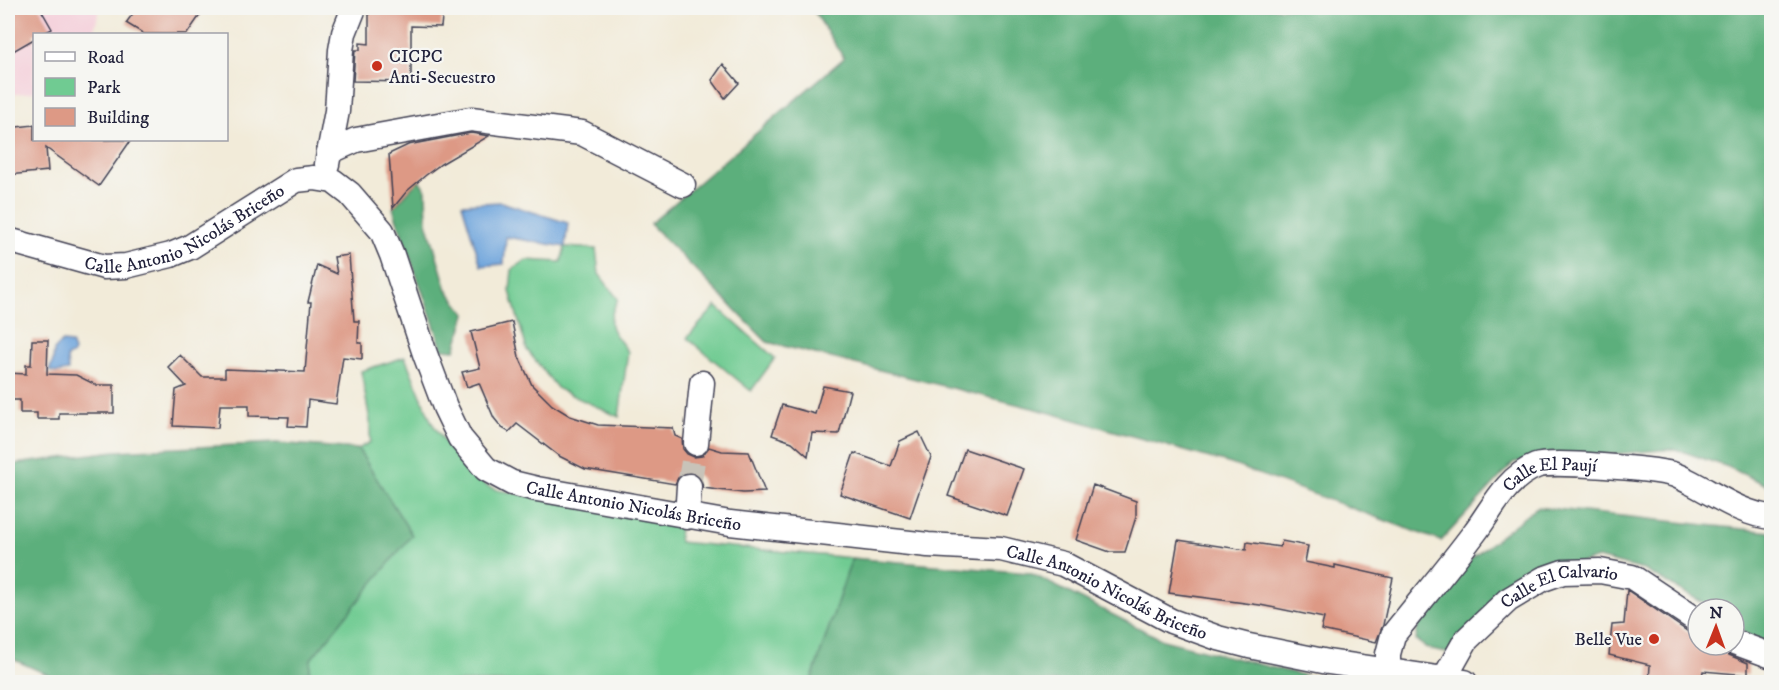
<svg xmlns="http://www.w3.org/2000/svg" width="1779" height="690" font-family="'IM FELL DW Pica',serif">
<rect width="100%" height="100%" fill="#f6f6f2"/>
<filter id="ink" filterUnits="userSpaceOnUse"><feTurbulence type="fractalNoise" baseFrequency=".0167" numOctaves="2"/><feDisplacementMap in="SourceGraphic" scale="12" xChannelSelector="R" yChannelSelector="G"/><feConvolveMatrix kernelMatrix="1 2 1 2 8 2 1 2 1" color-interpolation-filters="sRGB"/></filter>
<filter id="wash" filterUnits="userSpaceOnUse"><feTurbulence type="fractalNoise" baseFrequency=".008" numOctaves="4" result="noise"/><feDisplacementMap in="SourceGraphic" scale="24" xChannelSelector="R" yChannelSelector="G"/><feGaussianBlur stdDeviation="1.35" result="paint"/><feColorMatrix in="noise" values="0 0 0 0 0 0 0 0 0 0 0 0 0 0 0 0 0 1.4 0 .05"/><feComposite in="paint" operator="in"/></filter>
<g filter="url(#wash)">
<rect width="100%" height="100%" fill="#f2ebd9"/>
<path fill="#f5cfda" d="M 8,8 L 100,8 L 93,34 L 34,34 L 34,92 L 8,95 Z"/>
<path fill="#70cb92" stroke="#497666" stroke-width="1.5" d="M 565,247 L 596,249 L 599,274 L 618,299 C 604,327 611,328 628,352 L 619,417 L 558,389 L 527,350 L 510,291 L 512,270 L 526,260 L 561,262 Z
M 716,306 L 775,358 L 751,391 L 687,338 Z
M 405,357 L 432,423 L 450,449 L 485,485 L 497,490 L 679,520 L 679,542 L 852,558 L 811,682 L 308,682 L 311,659 L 411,535 L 358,449 L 370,442 L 370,421 L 361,371 Z"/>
<path fill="#5caf7c" stroke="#3f685c" stroke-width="1.5" d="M 812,8 L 1771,8 L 1771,487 L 1728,467 L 1675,449 L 1514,462 L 1441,541 L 1231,464 L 1040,410 L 767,342 L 650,224 L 844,58 Z
M 419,180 L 426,190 L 427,222 L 447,290 L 466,314 L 455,350 L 442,349 C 427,301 408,255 393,208 Z
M 276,443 L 358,449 L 412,535 L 311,659 L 308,682 L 64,682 L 8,657 L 8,465 L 115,451 Z
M 1537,507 L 1771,532 L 1771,643 L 1753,639 L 1734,625 L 1734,609 L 1714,609 L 1644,570 L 1598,558 L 1538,575 L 1450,653 C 1436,652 1427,650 1416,640 L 1418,624 L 1466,563 Z
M 852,558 L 1030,573 L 1163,640 L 1330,682 L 811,682 Z"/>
<path fill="#6ea4dc" stroke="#48638c" stroke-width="1.5" d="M 501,202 L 568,223 L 565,247 L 506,237 L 504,264 L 481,266 L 462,204 Z
M 62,342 L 71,343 L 74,351 L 72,355 L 67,357 L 68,371 L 57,373 L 49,371 L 53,361 L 54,350 Z"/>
<g id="blocks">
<path fill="#dd9985" d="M 8,8 L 40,8 L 52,29 L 42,34 L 34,34 L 34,39 L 8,54 Z
M 137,8 L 205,8 L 187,34 L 144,34 L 126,23 Z
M 369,8 L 443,8 L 441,27 L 411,26 L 411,82 L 353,81 L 355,50 L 360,50 L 360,43 L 369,44 Z
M 723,64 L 739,83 L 725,98 L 712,80 Z
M 34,125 L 34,140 L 131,140 L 99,186 L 46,148 L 48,171 L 8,175 L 8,128 Z
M 471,133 L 489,136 L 441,164 L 426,175 L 407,191 L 393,208 L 389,154 L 408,145 Z
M 349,255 L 354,321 L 359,321 L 358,343 L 362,343 L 362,359 L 343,357 L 336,404 L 308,400 L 306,427 L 288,426 L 289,417 L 249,416 L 249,405 L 220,405 L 218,428 L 173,426 L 176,390 L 186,386 L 168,367 L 180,355 L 202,377 L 225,377 L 225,369 L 305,372 L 311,302 L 308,302 L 317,265 L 337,274 L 334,257 Z
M 512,322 L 519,357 L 532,385 L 552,405 L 570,416 L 598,425 L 673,428 L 675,436 L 682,439 L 683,449 L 687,454 L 694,457 L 702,456 L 709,447 L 722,451 L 749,452 L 765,492 L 743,493 L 703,488 L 701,479 L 697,475 L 690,472 L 682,474 L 678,478 L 675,484 L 585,469 L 559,456 L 517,424 L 509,432 L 502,428 L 494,418 L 479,383 L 467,387 L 462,372 L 480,368 L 471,332 Z
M 32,340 L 48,340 L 47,374 L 76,375 L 96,385 L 114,385 L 114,413 L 59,413 L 59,419 L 37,419 L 37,413 L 20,413 L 20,400 L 8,400 L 8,373 L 26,374 L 26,365 L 31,365 Z
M 823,386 L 850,391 L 839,434 L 812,433 L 808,456 L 792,442 L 772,435 L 782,405 L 815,414 Z
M 919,432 L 931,457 L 910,518 L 840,494 L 854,453 L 891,466 L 900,441 Z
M 965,449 L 1024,469 L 1007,516 L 948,496 Z
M 1093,485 L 1136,501 L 1136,517 L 1125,552 L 1110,552 L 1076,540 Z
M 1178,540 L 1246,550 L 1247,542 L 1280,547 L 1282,541 L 1308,546 L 1305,562 L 1335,568 L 1335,565 L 1393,578 L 1383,625 L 1376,642 L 1321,630 L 1324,618 L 1260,605 L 1169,593 Z
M 1627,590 L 1690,633 L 1698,635 L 1698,645 L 1720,645 L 1723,651 L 1729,655 L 1748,663 L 1748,675 L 1703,671 L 1701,682 L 1649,682 L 1650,665 L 1609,655 L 1612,625 L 1624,624 Z"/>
</g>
</g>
<g filter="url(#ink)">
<use href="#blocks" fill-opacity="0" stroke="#414053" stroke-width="1.5"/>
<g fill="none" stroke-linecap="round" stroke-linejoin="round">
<path stroke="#c8c3b9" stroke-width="24" stroke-dasharray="24 12" stroke-linecap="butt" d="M 689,486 L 696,443"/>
<g stroke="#414053" stroke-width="27">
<g id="minor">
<path d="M 329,152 L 356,140 L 471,119 L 582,133 L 683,185"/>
<path d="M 327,164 L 337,111 L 341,50 L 344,33 L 354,8"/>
<path id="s1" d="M 8,240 L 104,267 L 126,266 L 171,255 L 190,247 L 296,180 L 314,178 L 333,181 L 350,194 L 382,231 L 392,255 L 425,354 L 445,407 L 460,438 L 486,469 L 512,483 L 537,489 L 730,523 L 928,545 L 1001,549 L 1063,564 L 1171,621 L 1218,638 L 1249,646 L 1328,662 L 1465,682"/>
<path d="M 696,443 L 702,383"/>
<path d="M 687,517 L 689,486"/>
<path d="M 1734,642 L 1772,656"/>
<path id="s2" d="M 1388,670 L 1388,654 L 1393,635 C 1420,601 1449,567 1475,532 C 1493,508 1506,478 1536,466 C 1551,460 1652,469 1672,474 C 1679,476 1686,480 1692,483 C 1717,496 1744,515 1772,517"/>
<path id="s3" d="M 1444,679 L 1466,640 L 1508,600 L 1543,579 L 1563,572 L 1600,571 L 1632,577 L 1698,621"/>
</g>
</g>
<use href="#minor" stroke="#fff" stroke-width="24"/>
</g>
</g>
<g fill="#c8321e" stroke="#f6f6f2" stroke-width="2">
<circle cx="377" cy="66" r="6"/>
<circle cx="1654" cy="639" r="6"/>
</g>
<g text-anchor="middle" stroke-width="4.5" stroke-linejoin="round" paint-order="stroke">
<g font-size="18" fill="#22223b" stroke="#f6f6f2" text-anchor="start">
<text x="389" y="62">CICPC<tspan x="389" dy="21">Anti-Secuestro</tspan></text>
<text x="1642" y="645" text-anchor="end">Belle Vue</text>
</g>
<g font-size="18" fill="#22223b" stroke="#f6f6f2">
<text dy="6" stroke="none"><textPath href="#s1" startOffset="189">Calle Antonio Nicolás Briceño</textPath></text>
<text dy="6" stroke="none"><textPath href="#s2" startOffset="270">Calle El Paují</textPath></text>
<text dy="6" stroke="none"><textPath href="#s1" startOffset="837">Calle Antonio Nicolás Briceño</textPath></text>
<text dy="6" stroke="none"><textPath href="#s1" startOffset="1322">Calle Antonio Nicolás Briceño</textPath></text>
<text dy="6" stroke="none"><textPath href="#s3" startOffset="158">Calle El Calvario</textPath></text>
</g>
</g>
<rect width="1779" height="690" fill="none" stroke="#f6f6f2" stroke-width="30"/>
<rect x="33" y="33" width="195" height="108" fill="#f6f6f2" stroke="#a1a1a9" stroke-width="1.5"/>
<rect x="45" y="52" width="30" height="9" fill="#ffffff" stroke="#a1a1a9" stroke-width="1.5"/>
<text x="87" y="63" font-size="18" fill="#22223b">Road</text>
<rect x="45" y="78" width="30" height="18" fill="#70cb92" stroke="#a1a1a9" stroke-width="1.5"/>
<text x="87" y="93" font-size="18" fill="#22223b">Park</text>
<rect x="45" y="108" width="30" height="18" fill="#dd9985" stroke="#a1a1a9" stroke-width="1.5"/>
<text x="87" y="123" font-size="18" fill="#22223b">Building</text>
<g transform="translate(1716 627) rotate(1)"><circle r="28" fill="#f6f6f2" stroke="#a1a1a9" stroke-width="1.5"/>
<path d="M0-4.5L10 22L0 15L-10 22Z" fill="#c8321e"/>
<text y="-9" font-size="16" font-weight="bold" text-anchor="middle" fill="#22223b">N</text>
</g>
</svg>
